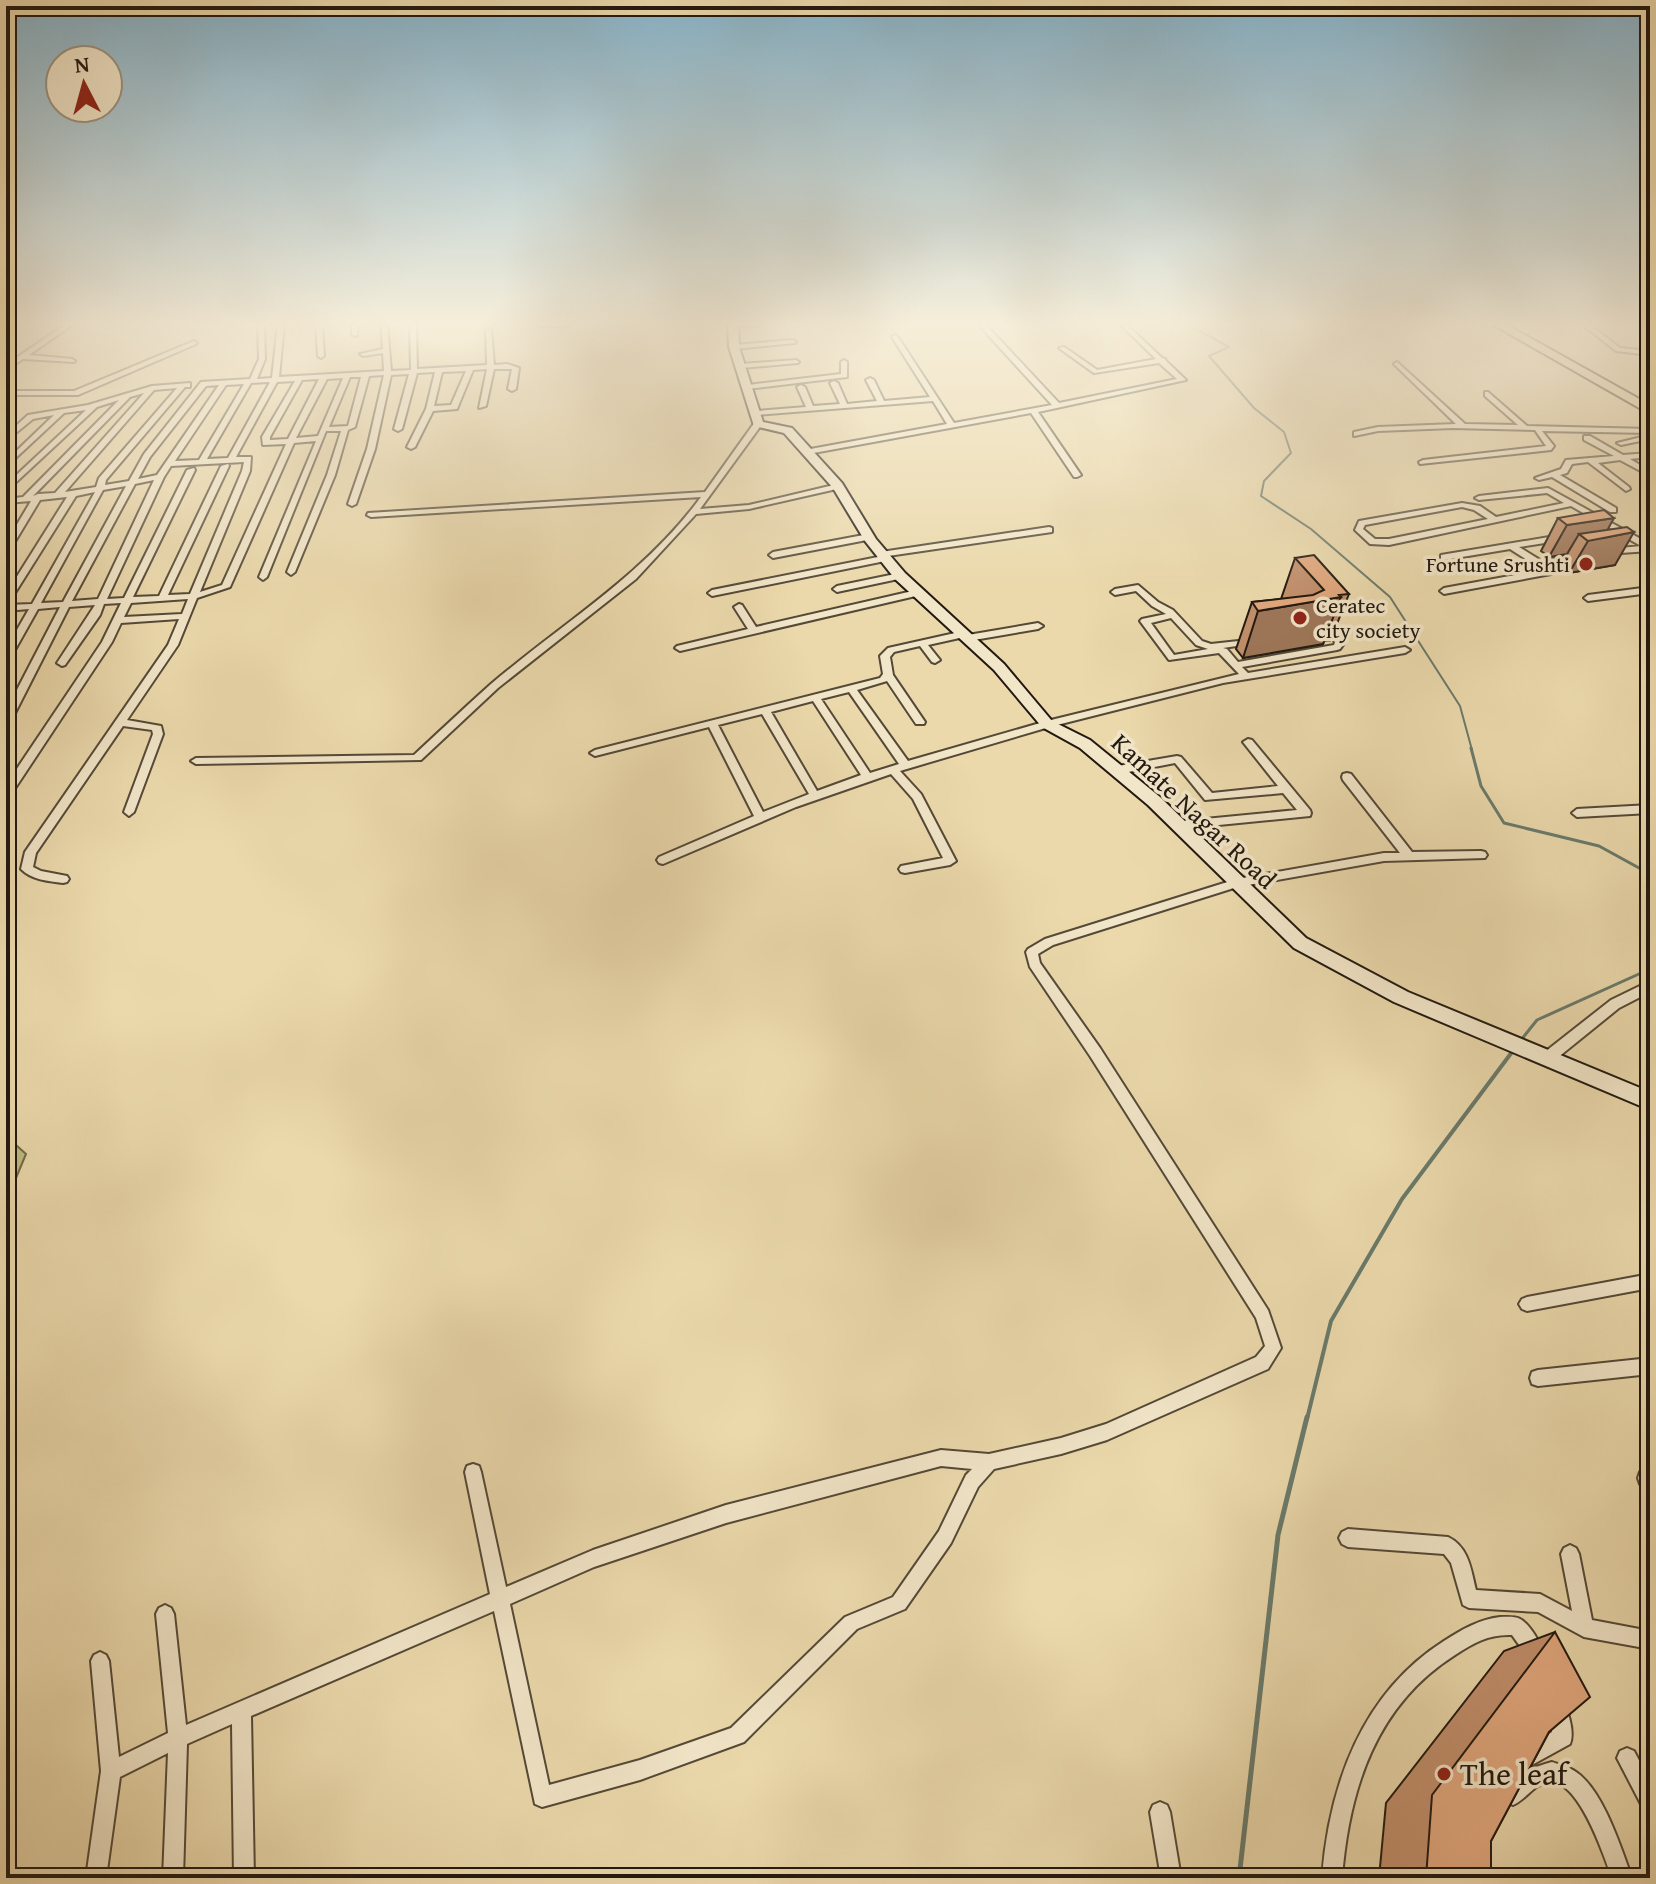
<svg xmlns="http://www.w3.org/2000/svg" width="1656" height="1884" font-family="'Gentium Book Plus',serif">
<rect width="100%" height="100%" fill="#ebd9ac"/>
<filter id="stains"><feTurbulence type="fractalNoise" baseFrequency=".0025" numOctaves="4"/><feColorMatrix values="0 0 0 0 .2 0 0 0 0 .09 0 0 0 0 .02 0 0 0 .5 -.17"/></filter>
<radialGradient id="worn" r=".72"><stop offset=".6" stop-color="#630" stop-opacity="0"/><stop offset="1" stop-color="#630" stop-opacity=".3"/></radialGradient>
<path fill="#bfbd84" stroke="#706b4a" stroke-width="2" d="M 6,1136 L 26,1154 L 6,1202 Z"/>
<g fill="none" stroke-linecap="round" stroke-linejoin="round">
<path stroke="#697a6b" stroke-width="2" d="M 1187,324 L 1229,347 L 1209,356 L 1254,408 L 1284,432 L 1291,453 L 1264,481 L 1261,496 L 1311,529 L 1390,597 L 1460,706 L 1472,750"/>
<path stroke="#697a6b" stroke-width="3" d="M 1471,748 L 1481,786 L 1504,823 L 1599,846 L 1650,874
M 1521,1040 L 1537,1020 L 1650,969"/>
<path stroke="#697a6b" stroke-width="4" d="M 1307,1419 L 1331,1321 L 1402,1199 L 1512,1052"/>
<path stroke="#697a6b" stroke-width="5" d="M 1239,1878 L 1278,1535 L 1307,1417"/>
<g stroke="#544937" stroke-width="4">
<path id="street" d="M 66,324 L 73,324 L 29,355 L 72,359 L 75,361 L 74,362 L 23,359 L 6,370 L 6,365 Z
M 258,324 L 264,324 L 265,359 L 257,379 L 272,378 L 278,324 L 284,324 L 279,377 L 384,371 L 383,353 L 363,356 L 360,354 L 383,349 L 381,324 L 387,324 L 391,371 L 411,370 L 410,324 L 416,324 L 417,369 L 487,365 L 486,330 L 491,329 L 494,365 L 507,364 L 519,368 L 516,389 L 512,391 L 508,389 L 512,369 L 494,369 L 486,406 L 479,408 L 487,369 L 473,370 L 457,409 L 433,411 L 415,447 L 411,449 L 407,447 L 426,409 L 435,372 L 417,373 L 402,429 L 398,431 L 394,429 L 409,374 L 391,375 L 375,449 L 356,504 L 352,506 L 348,504 L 367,449 L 384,375 L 369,376 L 355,427 L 348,430 L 335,475 L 295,572 L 291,575 L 287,572 L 327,475 L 341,431 L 326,431 L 267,577 L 263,580 L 259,577 L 316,441 L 294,443 L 230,587 L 197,598 L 178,645 L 127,720 L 161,726 L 163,734 L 134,812 L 129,816 L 124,812 L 153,734 L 152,730 L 123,726 L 36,853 L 33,867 L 41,871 L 67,876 L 69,879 L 67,882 L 63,883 C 48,881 32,880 21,869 L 25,852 L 168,645 L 179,619 L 121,623 L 112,642 L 10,796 L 6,797 L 6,785 L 102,642 L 121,603 L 104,604 L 100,615 L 65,665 L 62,666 L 57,663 L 95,605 L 69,607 L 11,721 L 6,724 L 6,711 L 60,607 L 38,609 L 11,657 L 6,660 L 6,649 L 29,609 L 6,611 L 6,605 L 32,604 L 95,492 L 76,496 L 10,601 L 6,604 L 6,594 L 67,497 L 40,500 L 10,550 L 6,553 L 6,543 L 31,501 L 6,503 L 6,499 L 23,497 L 119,400 L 97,407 L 12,486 L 8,484 L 9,482 L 86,410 L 64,413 L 6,467 L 6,461 L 54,415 L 33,419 L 6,441 L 6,435 L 28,415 L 88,405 L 152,386 L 190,383 L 190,387 L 185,387 L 106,480 L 105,485 L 129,481 L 144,454 L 201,382 L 250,379 L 259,359 ZM 466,371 L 451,405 L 434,406 L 442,372 ZM 350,377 L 361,377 L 348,426 L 329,427 ZM 343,378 L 318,436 L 296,438 L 327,379 ZM 319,379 L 288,439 L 270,440 L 270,437 L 302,380 ZM 295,381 L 262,437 L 263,445 L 286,444 L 222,585 L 200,592 L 250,471 L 251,457 L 236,457 L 277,382 ZM 270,382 L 228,458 L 207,459 L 251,383 ZM 244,384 L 199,460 L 175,461 L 226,385 ZM 219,385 L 157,475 L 138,479 L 150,457 L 206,386 ZM 177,388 L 99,478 L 96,487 L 65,492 L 154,390 ZM 144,393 L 55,493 L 38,494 L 33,496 L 130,397 ZM 244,462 L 242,471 L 190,594 L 168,595 L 229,466 L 228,464 L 221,466 L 159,596 L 133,597 L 195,470 L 194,468 L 187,470 L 124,598 L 107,599 L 164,477 L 171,466 ZM 154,480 L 98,599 L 72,601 L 135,484 ZM 126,486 L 63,602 L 41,603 L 103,490 ZM 188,599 L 182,614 L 124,617 L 131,603 Z
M 316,324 L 322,324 L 324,356 L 321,358 L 318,356 Z
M 352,324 L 358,324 L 357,336 L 352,335 Z
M 537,324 L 571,324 L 568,326 L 540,326 Z
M 733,324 L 761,324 L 758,326 L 731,327 L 730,326 Z
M 978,324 L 985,324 L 1059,403 L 1177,379 L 1159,363 L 1094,373 L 1059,348 L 1064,347 L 1097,370 L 1156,359 L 1120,324 L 1126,324 L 1162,358 L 1165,359 L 1166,361 L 1186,380 L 1038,412 L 1081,475 L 1077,477 L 1074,477 L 1031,413 L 808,454 L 805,454 L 805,450 L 947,424 L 933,401 L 757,415 L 753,413 L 757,411 L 806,407 L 797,387 L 801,385 L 805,387 L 813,406 L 840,404 L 830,383 L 834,381 L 838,383 L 847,404 L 877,401 L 866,380 L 870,378 L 874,380 L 884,401 L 930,397 L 892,337 L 895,335 L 898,337 L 954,423 L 1052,405 Z
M 1582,324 L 1589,324 L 1620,348 L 1650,351 L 1650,355 L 1616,351 Z
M 793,340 L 796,342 L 795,343 L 734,349 L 731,347 L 734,345 Z
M 194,341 L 197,343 L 196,344 L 78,395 L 6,395 L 6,391 L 74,391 Z
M 796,360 L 799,362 L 798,363 L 741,368 L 738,366 L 741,364 Z
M 844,360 L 847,362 L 847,377 L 748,389 L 744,387 L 748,385 L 841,374 L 841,362 Z
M 1397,362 L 1465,424 L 1518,425 L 1485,396 L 1485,392 L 1488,392 L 1527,426 L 1650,429 L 1650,433 L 1542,431 L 1554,446 L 1551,450 L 1420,464 L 1419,462 L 1423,460 L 1546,446 L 1535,430 L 1453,428 L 1378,431 L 1354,436 L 1354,432 L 1378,427 L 1456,424 L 1395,365 L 1394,364 Z
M 755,422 L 762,424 L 700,509 L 749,505 L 838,484 L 841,484 L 841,488 L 749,509 L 696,514 L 636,579 L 498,688 L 421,760 L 196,764 L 191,761 L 196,758 L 414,755 C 440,731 465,707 491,684 C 564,622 644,575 701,497 L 371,517 L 367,515 L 368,513 L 705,492 Z
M 1650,435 L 1650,439 L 1621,445 L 1617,443 Z
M 1584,436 L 1590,436 L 1623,455 L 1650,453 L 1650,457 L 1630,459 L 1650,471 L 1650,476 L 1620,460 L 1598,463 L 1629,487 L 1630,489 L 1626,491 L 1588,462 L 1572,464 L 1567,473 L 1560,475 L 1616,508 L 1616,512 L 1610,512 L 1552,477 L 1539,480 L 1535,478 L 1561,469 L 1566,460 L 1614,456 L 1584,440 Z
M 1548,488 L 1650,544 L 1650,551 L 1606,554 L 1605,552 L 1609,549 L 1641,546 L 1571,506 L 1389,545 L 1370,544 L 1355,530 L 1359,521 L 1462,503 L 1480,506 L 1496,517 L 1564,503 L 1547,493 L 1479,500 L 1475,498 L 1479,496 ZM 1462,507 L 1474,510 L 1488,519 L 1389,539 L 1375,539 L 1363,529 L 1365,525 Z
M 1049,527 L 1052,528 L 1052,532 L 888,556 L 888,560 L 885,561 L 712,596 L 708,593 L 712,590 L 878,557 L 877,555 L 881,552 Z
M 869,534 L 873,537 L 872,539 L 773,558 L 769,555 L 773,552 Z
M 1561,535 L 1565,538 L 1564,540 L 1519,547 L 1548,565 L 1550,560 L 1553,559 L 1579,555 L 1582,556 L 1582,560 L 1557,564 L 1555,571 L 1551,574 L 1444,594 L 1440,591 L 1444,588 L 1543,570 L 1510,549 L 1444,560 L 1441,559 L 1441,555 Z
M 900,573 L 904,576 L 903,578 L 837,592 L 833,589 L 837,586 Z
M 1138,585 L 1158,602 L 1173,610 L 1202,641 L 1211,644 L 1257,639 L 1257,643 L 1223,648 L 1227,649 L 1238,662 L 1334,645 L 1335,642 L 1318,621 L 1323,618 L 1326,619 L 1345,642 L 1340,649 L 1337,650 L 1242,667 L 1248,673 L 1405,647 L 1410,650 L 1405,653 L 1223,683 L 1049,727 L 900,771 L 921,794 L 956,861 L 950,865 L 905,873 L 901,872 L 899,869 L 901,866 L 943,858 L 913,799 L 891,774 L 796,807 L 663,864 L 659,863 L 657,860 L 659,857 L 754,816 L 709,727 L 595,756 L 590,753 L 595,750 L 880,678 L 883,674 L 880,656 L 888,648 L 964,631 L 967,632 L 968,635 L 1038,623 L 1043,626 L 1038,629 L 968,641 L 965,640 L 964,637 L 928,645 L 940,660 L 935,663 L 932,662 L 920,646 L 894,652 L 890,657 L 893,675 L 925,722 L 924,724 L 916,724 L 887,681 L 857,690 L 908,761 L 1047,721 L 1239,674 L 1219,653 L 1169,660 L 1140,621 L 1142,619 L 1166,614 L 1152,606 L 1136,591 L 1115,595 L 1111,592 L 1115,589 ZM 1171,618 L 1196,645 L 1208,649 L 1174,655 L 1151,623 ZM 849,692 L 899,764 L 870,773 L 821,699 ZM 813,701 L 861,775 L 817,791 L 771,712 ZM 762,714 L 809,794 L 763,812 L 718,725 Z
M 1650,587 L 1650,593 L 1588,601 L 1584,598 L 1588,595 Z
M 917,590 L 921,593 L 920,595 L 680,651 L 675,648 L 677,646 L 748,629 L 734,607 L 739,604 L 742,605 L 756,627 Z
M 1248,739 L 1252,740 L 1310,810 L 1311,813 L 1310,816 L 1178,829 L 1174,828 L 1173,825 L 1174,822 L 1297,810 L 1283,793 L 1205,800 L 1175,763 L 1118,774 L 1113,770 L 1118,766 L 1177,756 L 1181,757 L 1212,793 L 1278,786 L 1243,742 Z
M 1347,773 L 1351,774 L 1412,852 L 1481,851 L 1485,852 L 1487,855 L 1485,858 L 1384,861 L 1237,887 L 1053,945 L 1038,954 L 1040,963 L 1100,1048 L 1268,1310 L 1281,1348 L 1268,1369 L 1107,1440 L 1061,1454 L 994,1469 L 978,1487 L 951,1543 L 905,1609 L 857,1629 L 744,1742 L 640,1780 L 542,1807 L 535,1804 L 494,1611 L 251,1716 L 254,1878 L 234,1878 L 232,1724 L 187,1744 L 183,1878 L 163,1878 L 168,1753 L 120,1777 L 106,1878 L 86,1878 L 101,1771 L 91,1661 L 94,1655 L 100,1652 L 106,1655 L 109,1661 L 119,1757 L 168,1733 L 156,1614 L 159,1608 L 165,1605 L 171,1608 L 174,1614 L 186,1725 L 490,1594 L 465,1472 L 467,1466 L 473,1464 L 479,1466 L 481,1472 L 506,1587 L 593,1550 L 726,1505 L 941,1450 L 989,1454 L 1061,1438 L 1106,1424 L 1256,1357 L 1265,1346 L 1256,1318 L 1090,1056 L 1030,967 L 1026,952 L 1028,949 L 1045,939 L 1237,879 L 1384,853 L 1400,853 L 1343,780 L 1342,777 L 1343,774 ZM 941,1466 L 972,1469 L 966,1475 L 939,1531 L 893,1597 L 845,1617 L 731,1728 L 640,1760 L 549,1785 L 510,1604 L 594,1567 L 726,1523 Z
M 1650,805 L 1650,813 L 1577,817 L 1572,813 L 1577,809 Z
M 1650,981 L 1650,992 L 1619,1008 L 1551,1063 L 1546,1064 L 1541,1063 L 1539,1059 L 1541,1055 L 1611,1000 Z
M 1650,1274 L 1650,1288 L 1527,1311 L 1522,1309 L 1519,1304 L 1522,1299 L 1527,1297 Z
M 1650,1358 L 1650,1374 L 1538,1386 L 1532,1384 L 1530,1378 L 1532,1372 L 1538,1370 Z
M 1650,1469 L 1650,1485 L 1646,1486 L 1640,1484 L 1638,1478 L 1640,1472 Z
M 1348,1529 L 1448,1537 C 1469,1547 1471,1570 1476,1590 L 1540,1594 L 1572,1611 L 1561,1554 L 1564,1548 L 1570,1545 L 1576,1548 L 1579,1554 L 1592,1620 L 1650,1631 L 1650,1649 L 1584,1637 L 1538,1612 L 1469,1608 L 1463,1605 L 1451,1563 L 1444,1554 L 1348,1547 L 1342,1544 L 1339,1538 L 1342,1532 Z
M 1500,1617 C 1506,1617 1515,1616 1520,1619 C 1530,1624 1540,1643 1544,1653 L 1541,1659 L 1535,1662 L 1529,1659 L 1512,1635 C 1489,1634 1473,1643 1455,1655 C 1376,1705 1349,1789 1342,1878 L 1322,1878 C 1329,1785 1362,1693 1444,1641 C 1461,1630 1480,1619 1500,1617 Z
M 1556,1698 L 1563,1700 C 1568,1712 1575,1732 1570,1744 L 1530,1766 L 1523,1763 L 1520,1756 L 1523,1749 L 1552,1732 L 1547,1707 L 1549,1700 Z
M 1627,1748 L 1634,1751 L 1650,1781 L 1650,1811 L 1643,1808 L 1617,1758 L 1620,1751 Z
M 1552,1762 C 1560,1765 1569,1767 1576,1772 C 1603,1790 1621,1848 1632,1878 L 1612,1878 C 1604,1855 1579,1780 1550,1782 C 1534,1783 1527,1799 1513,1805 L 1506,1802 L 1503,1795 C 1512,1775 1533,1767 1552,1762 Z
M 1160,1802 L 1167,1805 L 1170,1812 L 1181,1878 L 1161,1878 L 1150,1812 L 1153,1805 Z"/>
</g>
<g stroke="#211910" stroke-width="4">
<path id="secondary" d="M 728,324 L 738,324 L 739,347 L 763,422 L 792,428 L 842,483 L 876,539 L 905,573 L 1004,664 L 1052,721 L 1090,740 L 1160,797 L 1306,938 L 1408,992 L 1650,1092 L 1650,1110 L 1394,1002 L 1294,948 L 1148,805 L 1080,748 L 1042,727 L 994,670 L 895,579 L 865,541 L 833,488 L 784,433 L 754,426 L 729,347 Z"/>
</g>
<g stroke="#211910" stroke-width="4">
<path id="primary" d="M 1492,324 L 1505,324 L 1650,405 L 1650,414 Z"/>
</g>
<use href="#street" fill="#f2e6c9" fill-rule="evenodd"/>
<use href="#secondary" fill="#f2e6c9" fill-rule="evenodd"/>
<use href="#primary" fill="#ebd9ac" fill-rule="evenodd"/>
</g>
<path fill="#c2906d" stroke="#211910" stroke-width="2" d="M 1558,518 L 1607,530 L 1615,565 L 1569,573 L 1561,566 L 1567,554 L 1549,557 L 1541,551 Z
M 1295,558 L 1349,594 L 1330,641 L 1324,641 L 1323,644 L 1243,658 L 1236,649 L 1252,602 L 1281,599 Z
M 1555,1632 L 1549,1732 L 1491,1841 L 1491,1878 L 1379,1878 L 1386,1803 L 1504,1651 Z"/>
<path fill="#9e7659" stroke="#211910" stroke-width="2" d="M 1614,518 L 1603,538 L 1634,532 L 1615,565 L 1569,573 L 1588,541 L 1579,534 L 1567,554 L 1549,557 L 1567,525 Z
M 1341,597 L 1323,644 L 1243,658 L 1258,611 Z"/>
<path fill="#e2a87f" stroke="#211910" stroke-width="2" d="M 1604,510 L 1614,518 L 1567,525 L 1558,518 Z
M 1627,527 L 1634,532 L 1588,541 L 1579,534 Z
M 1314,555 L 1349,594 L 1339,595 L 1341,597 L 1258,611 L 1252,602 L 1313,595 L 1324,590 L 1295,558 Z
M 1555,1632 L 1590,1697 L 1549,1732 L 1491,1841 L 1491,1878 L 1426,1878 L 1432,1795 Z"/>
<linearGradient id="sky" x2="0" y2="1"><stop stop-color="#88b6ce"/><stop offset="0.55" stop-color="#f6eeda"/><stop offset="1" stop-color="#f6eeda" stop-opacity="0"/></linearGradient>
<rect width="1656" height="588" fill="url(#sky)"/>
<g fill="#8f2418" stroke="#f2e6c9" stroke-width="3">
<circle cx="1586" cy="564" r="8"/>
<circle cx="1300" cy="618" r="8"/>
<circle cx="1444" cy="1774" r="8"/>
</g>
<g text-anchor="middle" stroke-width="7" stroke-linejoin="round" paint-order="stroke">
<g font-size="22" fill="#211910" stroke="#f2e6c9" text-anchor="end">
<text x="1570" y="572">Fortune Srushti</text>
<text x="1316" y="613" text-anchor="start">Ceratec<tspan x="1316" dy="25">city society</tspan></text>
</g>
<g font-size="26" fill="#211910" stroke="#f2e6c9">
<text transform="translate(1194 811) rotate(43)" y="9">Kamate Nagar Road</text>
</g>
<g font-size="32" fill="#211910" stroke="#f2e6c9" text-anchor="start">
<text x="1460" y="1785">The leaf</text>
</g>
</g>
<rect width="1656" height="1884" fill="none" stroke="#ebd9ac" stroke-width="32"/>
<rect x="8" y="8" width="1640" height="1868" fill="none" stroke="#211910" stroke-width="4"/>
<rect x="16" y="16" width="1624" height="1852" fill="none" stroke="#211910" stroke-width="2"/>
<g transform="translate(84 84) rotate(354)"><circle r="38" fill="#f2e6c9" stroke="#9e947f" stroke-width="2"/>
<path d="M0-6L14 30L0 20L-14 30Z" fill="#8f2418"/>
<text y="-12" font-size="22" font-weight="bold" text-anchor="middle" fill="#211910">N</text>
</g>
<rect width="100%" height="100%" filter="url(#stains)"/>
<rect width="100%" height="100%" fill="url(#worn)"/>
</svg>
